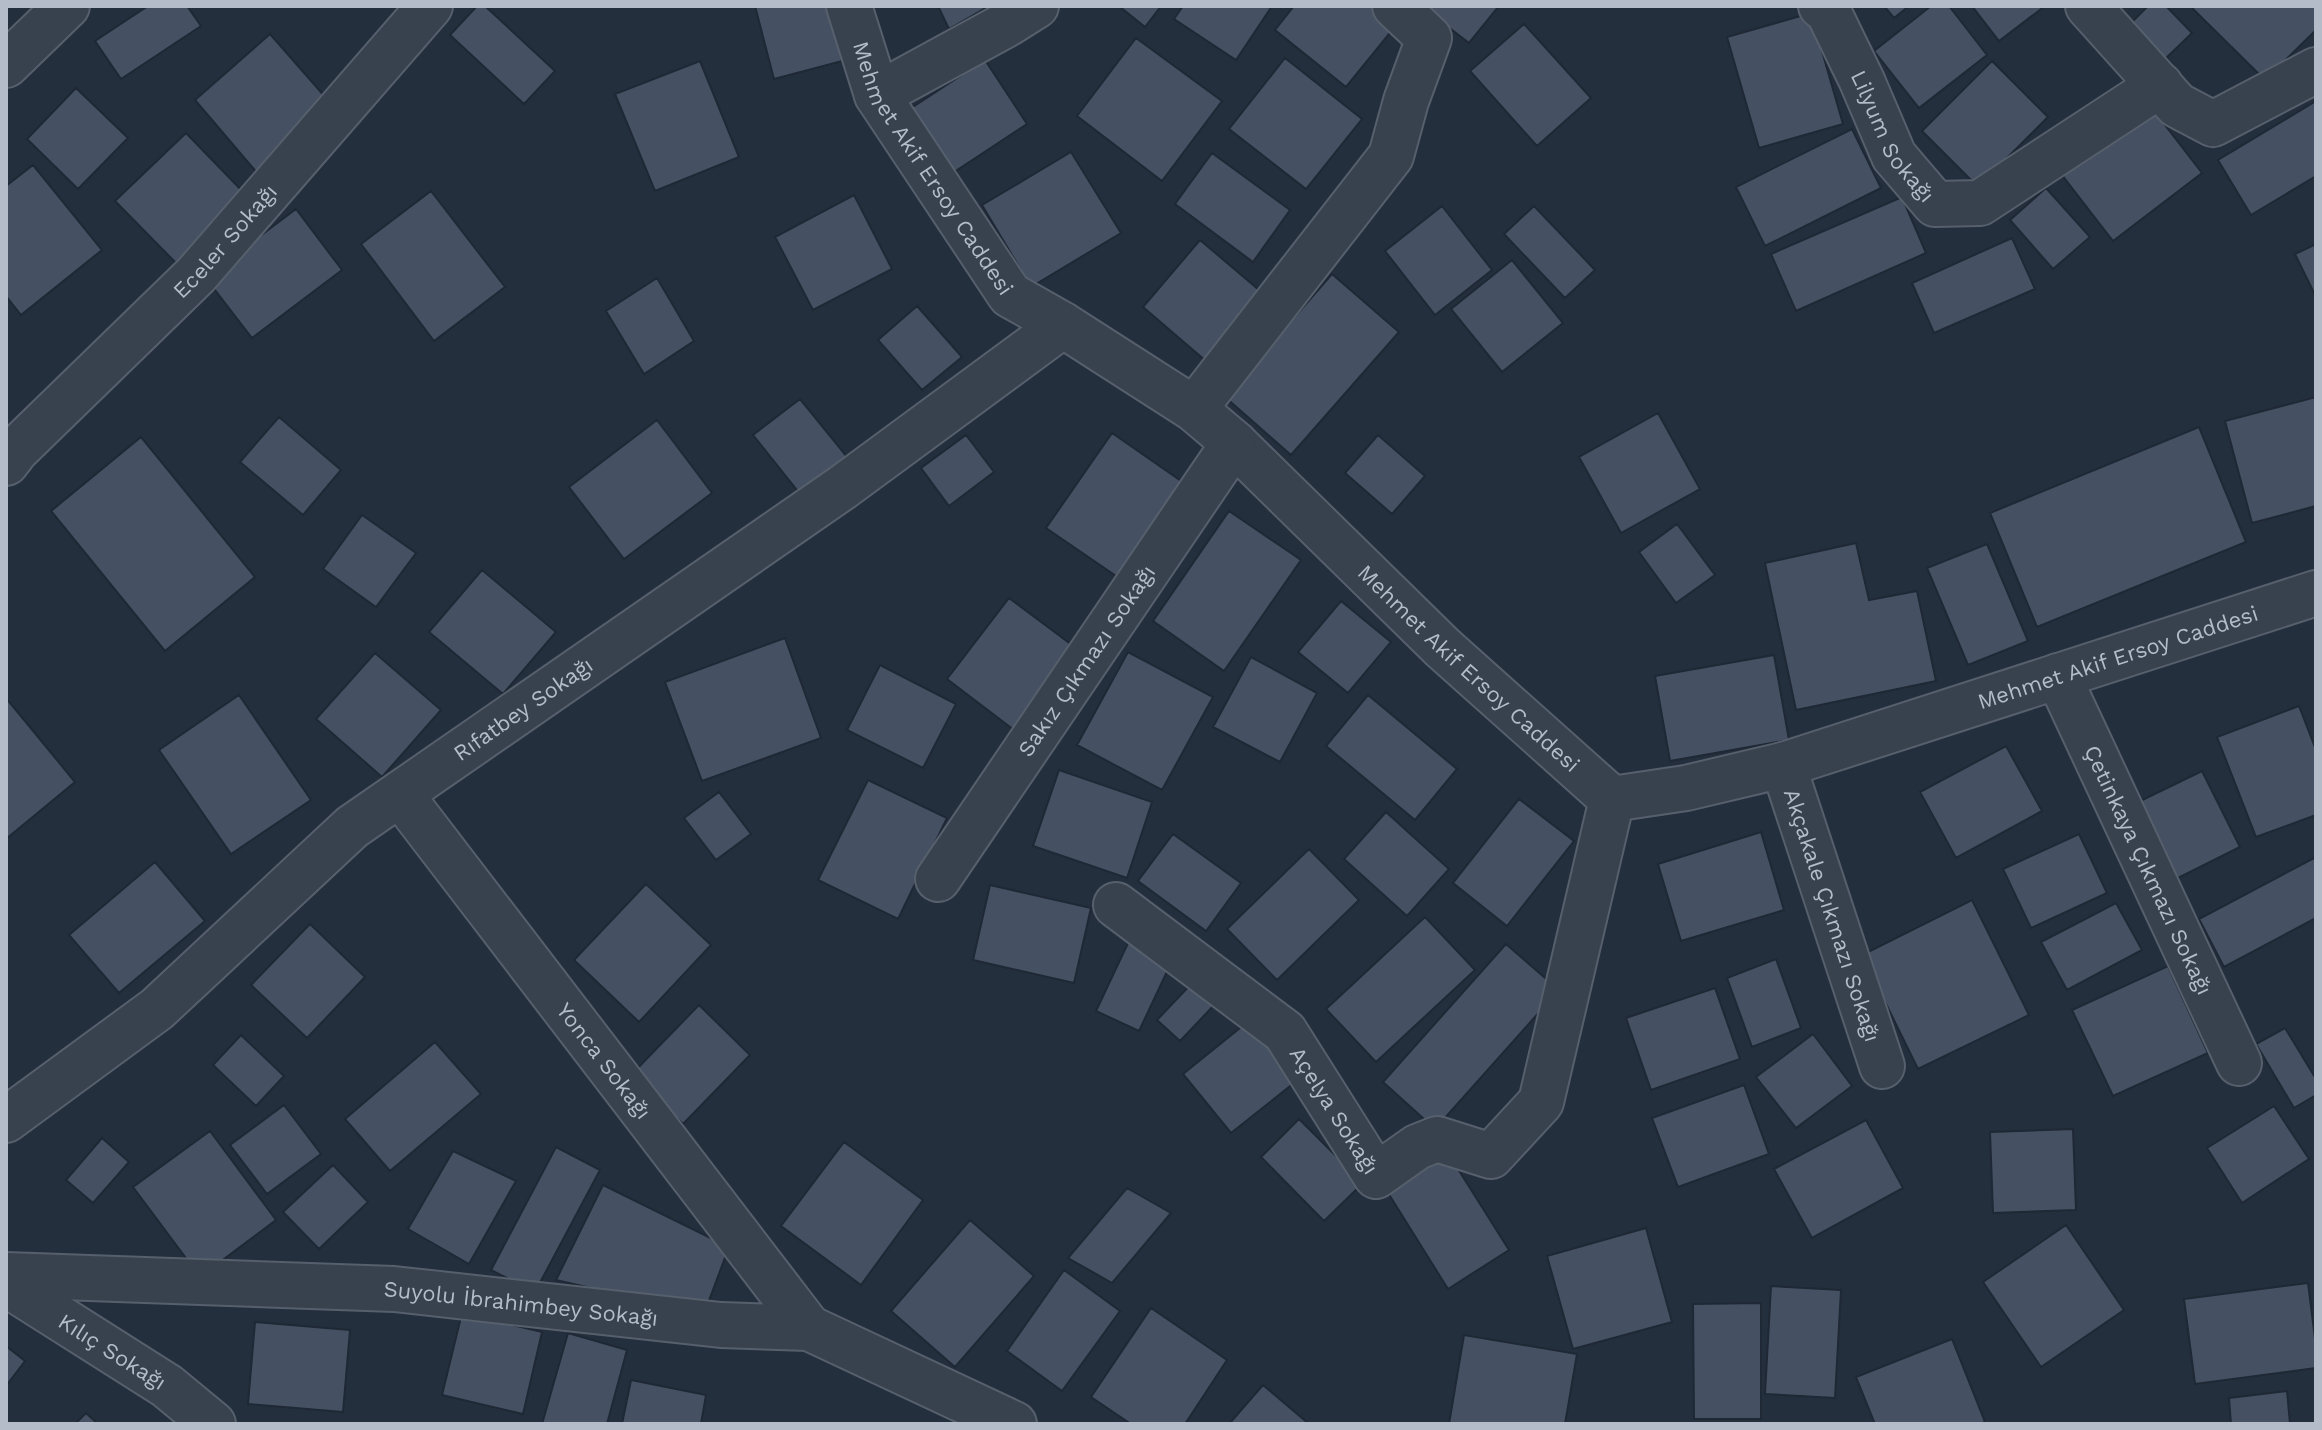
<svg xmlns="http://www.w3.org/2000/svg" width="2322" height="1430" font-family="'Work Sans',sans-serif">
<rect width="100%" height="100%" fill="#242f3e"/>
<path fill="#455162" stroke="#1f2835" stroke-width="2" d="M 148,6 L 187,6 L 201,26 L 121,79 L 95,41 Z
M 477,6 L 485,6 L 555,71 L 524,104 L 450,35 Z
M 755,6 L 832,6 L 846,60 L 774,79 Z
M 938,6 L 989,6 L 949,29 Z
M 1119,6 L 1161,6 L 1145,27 Z
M 1183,6 L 1272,6 L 1236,60 L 1174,19 Z
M 1294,6 L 1377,6 L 1398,23 L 1346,87 L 1275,30 Z
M 1421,6 L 1499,6 L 1469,43 Z
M 1884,6 L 1909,6 L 1894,18 Z
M 1931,6 L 1949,6 L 1987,55 L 1919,108 L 1874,51 Z
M 1972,6 L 2045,6 L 1999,41 Z
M 2148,6 L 2166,6 L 2192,33 L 2162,62 L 2128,26 Z
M 2190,6 L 2316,6 L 2316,30 L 2265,80 Z
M 1811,13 L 1843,124 L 1759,148 L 1727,37 Z
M 1524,24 L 1591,98 L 1537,146 L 1470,71 Z
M 270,34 L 334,107 L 258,174 L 195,100 Z
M 1136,38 L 1222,101 L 1162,181 L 1077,116 Z
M 1285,58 L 1362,119 L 1306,189 L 1229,129 Z
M 985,60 L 1027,124 L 945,178 L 902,114 Z
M 700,61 L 739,157 L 655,191 L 615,94 Z
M 1992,61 L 2048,117 L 1978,187 L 1922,131 Z
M 76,88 L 128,138 L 78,189 L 27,139 Z
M 2316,101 L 2316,176 L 2251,215 L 2218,160 Z
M 2151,107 L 2202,173 L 2113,241 L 2062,175 Z
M 1852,129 L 1881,188 L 1765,246 L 1736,187 Z
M 186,133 L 248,197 L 177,264 L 115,201 Z
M 1071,152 L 1121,233 L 1031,287 L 982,205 Z
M 1212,153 L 1290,210 L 1253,262 L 1175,204 Z
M 33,165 L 102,250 L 21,315 L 6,296 L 6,186 Z
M 2046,188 L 2090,237 L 2053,269 L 2010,220 Z
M 431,191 L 505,287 L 434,341 L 361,244 Z
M 854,195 L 892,269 L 813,310 L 775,237 Z
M 1902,197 L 1926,253 L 1796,311 L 1771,254 Z
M 1442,206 L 1492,270 L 1435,315 L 1385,251 Z
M 1534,206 L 1595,270 L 1565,298 L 1504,234 Z
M 296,209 L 342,270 L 252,338 L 205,277 Z
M 2012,238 L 2035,289 L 1934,333 L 1912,283 Z
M 1200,240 L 1272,301 L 1214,368 L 1143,307 Z
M 2316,244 L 2316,297 L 2295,254 Z
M 1512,260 L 1563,323 L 1502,372 L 1451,309 Z
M 1332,274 L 1399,332 L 1291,455 L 1225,397 Z
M 657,278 L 694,341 L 644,374 L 606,311 Z
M 917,306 L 962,357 L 922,390 L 878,340 Z
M 2316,397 L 2316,506 L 2252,523 L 2225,421 Z
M 800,399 L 848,458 L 801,495 L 753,435 Z
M 1658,413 L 1700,489 L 1621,533 L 1579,457 Z
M 279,417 L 341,470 L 303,515 L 240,462 Z
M 657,420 L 712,493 L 624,559 L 569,487 Z
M 2199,427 L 2246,542 L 2037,627 L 1990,513 Z
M 1112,433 L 1184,483 L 1119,578 L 1046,528 Z
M 966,435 L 994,472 L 949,506 L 921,468 Z
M 1378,435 L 1425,476 L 1392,514 L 1345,473 Z
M 141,437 L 255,577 L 165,651 L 51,511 Z
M 1229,511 L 1301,560 L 1224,671 L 1153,621 Z
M 362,515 L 416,553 L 376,607 L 323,569 Z
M 1677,524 L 1715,575 L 1676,603 L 1639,552 Z
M 1856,543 L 1869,600 L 1917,591 L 1936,681 L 1796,710 L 1765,563 Z
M 1987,544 L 2028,641 L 1968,665 L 1927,568 Z
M 482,570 L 556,632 L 503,694 L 429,632 Z
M 1009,598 L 1076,648 L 1014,730 L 947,679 Z
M 1341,601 L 1391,642 L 1348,693 L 1298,652 Z
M 785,638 L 821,738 L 702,781 L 665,682 Z
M 1128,652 L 1213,697 L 1162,790 L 1077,745 Z
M 375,653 L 441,710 L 382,777 L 316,719 Z
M 1774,655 L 1789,740 L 1670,761 L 1655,676 Z
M 1251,657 L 1317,693 L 1280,762 L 1213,727 Z
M 880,665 L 956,704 L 923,768 L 847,730 Z
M 239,695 L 311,800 L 231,854 L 159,750 Z
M 1368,695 L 1457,769 L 1415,820 L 1326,746 Z
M 6,698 L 75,782 L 6,839 Z
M 2299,706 L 2316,750 L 2316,815 L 2256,837 L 2217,737 Z
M 2006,746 L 2042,811 L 1956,858 L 1920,792 Z
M 1059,770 L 1152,802 L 1127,878 L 1033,846 Z
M 2202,771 L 2240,847 L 2172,881 L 2134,804 Z
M 868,780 L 947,818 L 898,919 L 818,880 Z
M 719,792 L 751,834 L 716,860 L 684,818 Z
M 1519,799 L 1574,841 L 1507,926 L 1453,883 Z
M 1386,812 L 1449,869 L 1407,916 L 1344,859 Z
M 1761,832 L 1784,910 L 1681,941 L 1658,864 Z
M 1173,834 L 1241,883 L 1206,931 L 1138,881 Z
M 2079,834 L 2107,893 L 2031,928 L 2003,869 Z
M 1309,849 L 1359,900 L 1277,980 L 1227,929 Z
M 2316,857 L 2316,918 L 2224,967 L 2199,919 Z
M 155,862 L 205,921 L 119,993 L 69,935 Z
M 646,884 L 711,945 L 639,1022 L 574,960 Z
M 990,885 L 1091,908 L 1074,983 L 973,960 Z
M 1972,900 L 2029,1015 L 1918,1069 L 1862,955 Z
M 2116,903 L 2142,950 L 2067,990 L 2041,942 Z
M 1425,917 L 1475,970 L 1376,1062 L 1326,1009 Z
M 310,924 L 365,977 L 307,1038 L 251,985 Z
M 1129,941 L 1172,961 L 1139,1031 L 1096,1011 Z
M 1506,944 L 1559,990 L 1435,1129 L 1383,1082 Z
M 1776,959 L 1801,1028 L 1752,1047 L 1727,978 Z
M 2168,966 L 2208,1053 L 2113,1096 L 2072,1010 Z
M 1194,981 L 1217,1002 L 1180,1041 L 1157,1020 Z
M 1715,988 L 1740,1059 L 1651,1090 L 1626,1018 Z
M 699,1005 L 750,1055 L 683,1124 L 631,1075 Z
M 1250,1020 L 1299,1079 L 1231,1133 L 1183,1074 Z
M 2285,1028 L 2316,1079 L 2316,1095 L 2294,1108 L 2256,1044 Z
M 1813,1034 L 1852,1086 L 1796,1128 L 1756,1077 Z
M 241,1035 L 284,1076 L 256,1106 L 213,1065 Z
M 435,1042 L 481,1094 L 390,1171 L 345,1119 Z
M 1744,1085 L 1769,1154 L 1678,1187 L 1652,1118 Z
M 284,1105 L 321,1154 L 267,1194 L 230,1145 Z
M 2274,1106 L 2309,1159 L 2242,1203 L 2207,1148 Z
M 1299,1119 L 1363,1183 L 1324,1221 L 1261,1157 Z
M 1866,1120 L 1903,1188 L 1812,1238 L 1774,1169 Z
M 2073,1129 L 2076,1210 L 1993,1213 L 1990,1132 Z
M 210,1131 L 276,1220 L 200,1277 L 133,1187 Z
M 102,1138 L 129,1162 L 93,1203 L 66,1180 Z
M 844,1142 L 923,1200 L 861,1285 L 781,1226 Z
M 556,1147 L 600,1170 L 535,1292 L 491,1270 Z
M 1446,1150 L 1509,1250 L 1448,1289 L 1385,1188 Z
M 453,1151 L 516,1181 L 469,1264 L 408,1229 Z
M 333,1165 L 368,1202 L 319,1249 L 283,1212 Z
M 603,1185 L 729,1247 L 704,1314 L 556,1280 Z
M 1127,1188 L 1171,1213 L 1112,1283 L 1068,1258 Z
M 970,1220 L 1034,1276 L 955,1367 L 891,1311 Z
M 2066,1225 L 2124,1310 L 2041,1367 L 1983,1282 Z
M 1646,1228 L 1672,1322 L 1573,1349 L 1547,1256 Z
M 1064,1270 L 1120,1311 L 1062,1391 L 1007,1351 Z
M 2308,1283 L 2316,1347 L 2316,1368 L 2195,1384 L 2184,1299 Z
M 1771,1286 L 1841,1290 L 1835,1398 L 1765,1394 Z
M 1761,1303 L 1761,1419 L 1694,1419 L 1693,1304 Z
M 1151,1308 L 1227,1360 L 1185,1424 L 1131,1424 L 1091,1397 Z
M 462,1313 L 542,1332 L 523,1414 L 442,1395 Z
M 255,1322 L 350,1330 L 343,1412 L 248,1404 Z
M 568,1333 L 627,1350 L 607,1424 L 542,1424 Z
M 1464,1335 L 1577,1354 L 1565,1424 L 1449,1424 Z
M 1952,1339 L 1985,1422 L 1979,1424 L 1875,1424 L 1856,1377 Z
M 6,1346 L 25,1361 L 6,1386 Z
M 631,1380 L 706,1395 L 701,1424 L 622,1424 Z
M 1263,1385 L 1309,1424 L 1229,1424 Z
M 2287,1391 L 2290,1424 L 2231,1424 L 2229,1398 Z
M 86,1413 L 98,1424 L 75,1424 Z"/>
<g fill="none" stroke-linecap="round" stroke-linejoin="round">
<g stroke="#565f6c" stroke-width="48">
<g id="street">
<path id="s1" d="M 849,6 L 877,95 L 1010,295 L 1063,325 L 1194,409 L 1234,443 L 1443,648 L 1612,799 L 1686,788 L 1783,765 L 2316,593"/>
<path id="s2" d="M 1821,6 L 1828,11 L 1862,81 L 1894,156 L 1935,204 L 1980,203 L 2160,85"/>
<path d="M 2088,6 L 2177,105 L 2213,124 L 2316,70"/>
<path d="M 6,65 L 67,6"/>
<path d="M 877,95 L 1009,23 L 1036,6"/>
<path d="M 1194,409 L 1391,156 L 1406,101 L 1429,38 L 1395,6"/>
<path id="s3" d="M 6,463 L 16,450 L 196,275 L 430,6"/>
<path id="s4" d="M 2058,676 L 2239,1063"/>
<path id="s5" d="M 1783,765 L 1882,1066"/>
<path id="s6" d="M 400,794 L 809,1328"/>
<path id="s7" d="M 938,879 L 1234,443"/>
<path id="s8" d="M 1116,905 L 1285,1032 L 1376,1176 L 1417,1147 L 1437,1139 L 1491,1156 L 1541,1102 L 1612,799"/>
<path id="s9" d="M 6,1120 L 157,1009 L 352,827 L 843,487 L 1063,325"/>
<path id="s10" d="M 6,1275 L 394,1289 L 721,1325 L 809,1328 L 1014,1424"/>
<path id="s11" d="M 6,1284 L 167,1386 L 213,1424"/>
</g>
</g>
<use href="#street" stroke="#38414e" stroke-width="44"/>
</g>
<g text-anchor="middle" stroke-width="6" stroke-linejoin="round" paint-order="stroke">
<g font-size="22" fill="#b4bcc9" stroke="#1d2633">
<text dy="8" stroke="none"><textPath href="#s2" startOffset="150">Lilyum Sokağı</textPath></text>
<text dy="8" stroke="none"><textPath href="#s1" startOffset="184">Mehmet Akif Ersoy Caddesi</textPath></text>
<text dy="8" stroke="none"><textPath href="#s3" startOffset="312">Eceler Sokağı</textPath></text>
<text dy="8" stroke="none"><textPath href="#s1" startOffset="1648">Mehmet Akif Ersoy Caddesi</textPath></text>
<text dy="8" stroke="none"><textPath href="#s7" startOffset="264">Sakız Çıkmazı Sokağı</textPath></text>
<text dy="8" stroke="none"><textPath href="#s1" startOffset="928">Mehmet Akif Ersoy Caddesi</textPath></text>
<text dy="8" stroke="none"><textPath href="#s9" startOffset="662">Rıfatbey Sokağı</textPath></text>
<text dy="8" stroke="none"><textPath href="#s4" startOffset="214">Çetinkaya Çıkmazı Sokağı</textPath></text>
<text dy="8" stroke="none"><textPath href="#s5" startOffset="158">Akçakale Çıkmazı Sokağı</textPath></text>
<text dy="8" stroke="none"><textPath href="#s6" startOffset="336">Yonca Sokağı</textPath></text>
<text dy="8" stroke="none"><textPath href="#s8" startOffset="304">Açelya Sokağı</textPath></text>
<text dy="8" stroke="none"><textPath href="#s10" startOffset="516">Suyolu İbrahimbey Sokağı</textPath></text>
<text dy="8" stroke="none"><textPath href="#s11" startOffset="126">Kılıç Sokağı</textPath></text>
</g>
</g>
<rect width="2322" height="1430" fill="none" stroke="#b4bcc9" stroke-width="16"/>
</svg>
